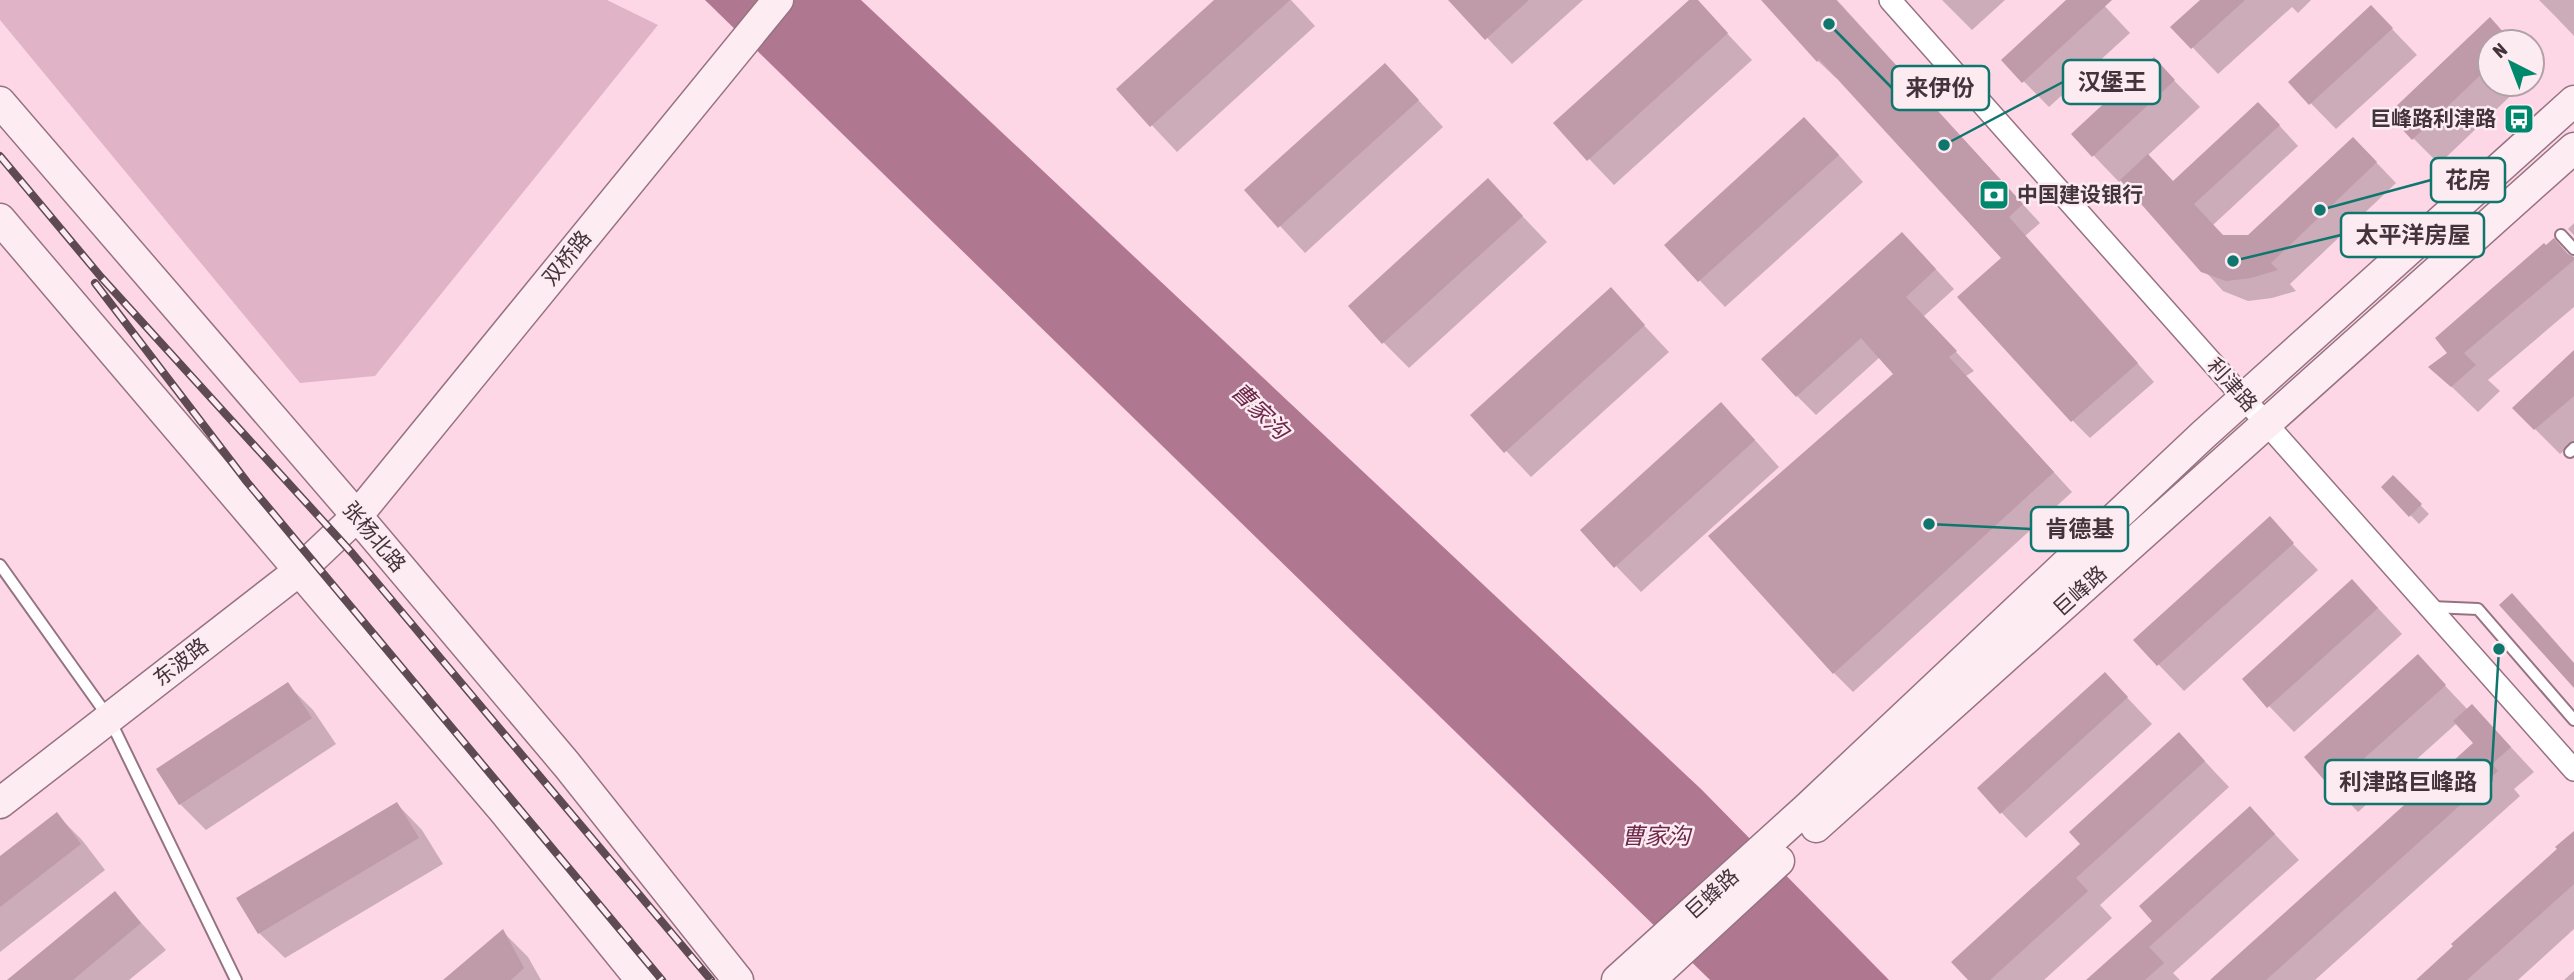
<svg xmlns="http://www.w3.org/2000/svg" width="2574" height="980" font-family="'Asap Condensed','Noto Sans SC',sans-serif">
<rect width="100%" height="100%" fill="#fed7e7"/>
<path fill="#e0b4c6" d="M 0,0 L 607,0 L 658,25 L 375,376 L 300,383 L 0,20 Z"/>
<path fill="#b07890" d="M 705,0 L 861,0 L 1702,790 L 1889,980 L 1710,980 Z"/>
<path fill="#0003" d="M 1217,0 L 1291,0 L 1315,26 L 1177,152 L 1118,89 Z
M 1456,0 L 1583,0 L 1512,64 L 1453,2 Z
M 1691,0 L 1696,0 L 1752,60 L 1614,185 L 1555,123 Z
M 1763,0 L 1837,0 L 2040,223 L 2025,236 L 2154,382 L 2090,438 L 2072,420 L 2004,258 L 1837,77 L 1836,78 L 1818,61 Z
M 1942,0 L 2005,0 L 1972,30 Z
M 2068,0 L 2099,0 L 2130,33 L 2049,107 L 2003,60 Z
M 2203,0 L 2311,0 L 2298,13 L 2292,7 L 2218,74 L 2173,27 Z
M 2539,0 L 2574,0 L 2574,36 L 2555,16 Z
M 2371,7 L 2417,55 L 2336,129 L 2290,82 Z
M 2489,20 L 2510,42 L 2490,42 L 2490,84 L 2523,84 L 2439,164 L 2413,138 Z
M 2154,60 L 2200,107 L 2147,156 L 2173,183 L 2278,124 L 2298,146 L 2213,225 L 2223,237 L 2249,237 L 2373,159 L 2396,183 L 2290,284 L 2296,291 L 2272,298 L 2248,301 L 2223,291 L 2122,179 L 2119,182 L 2073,134 Z
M 2532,64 L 2538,70 L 2532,76 Z
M 1410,91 L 1443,127 L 1305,253 L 1247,190 Z
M 1830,145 L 1863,182 L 1725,307 L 1666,245 Z
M 1488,180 L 1547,242 L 1409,368 L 1383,342 Z
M 2574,223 L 2574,235 L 2568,229 Z
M 1921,253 L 1954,289 L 1923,317 L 1974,371 L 1966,376 L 2072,492 L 1853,692 L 1834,673 L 1896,374 L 1880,357 L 1816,415 L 1797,396 Z
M 2571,257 L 2574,258 L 2574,307 L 2488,380 L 2500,391 L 2478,412 L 2431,367 Z
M 1611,290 L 1669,352 L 1531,477 L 1472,415 Z
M 2574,353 L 2574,443 L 2560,454 L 2514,408 Z
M 1746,430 L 1779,467 L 1641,592 L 1616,566 Z
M 2393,477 L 2429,514 L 2419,524 L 2383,487 Z
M 2269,519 L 2318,570 L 2184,691 L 2135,640 Z
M 2377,607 L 2402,634 L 2294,732 L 2244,680 Z
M 2418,657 L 2468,710 L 2495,730 L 2534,772 L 2514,789 L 2520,796 L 2315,980 L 2213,980 L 2476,743 L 2457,723 L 2358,812 L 2333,786 Z
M 2105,674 L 2152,724 L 2026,838 L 2001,812 Z
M 288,685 L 313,710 L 336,744 L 206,830 L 180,804 L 158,770 Z
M 2179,734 L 2229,787 L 2100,905 L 2112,918 L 2044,980 L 1970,980 Z
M 397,804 L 422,830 L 443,864 L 285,958 L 259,933 Z
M 2250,808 L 2299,860 L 2173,973 L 2180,980 L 2089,980 L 2154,921 Z
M 56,814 L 82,840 L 105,870 L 0,952 L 0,858 Z
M 2574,833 L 2574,929 L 2518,980 L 2419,980 Z
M 114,893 L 166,950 L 129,980 L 10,980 Z
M 503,932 L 528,957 L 541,980 L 446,980 Z
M 2574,971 L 2574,980 L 2564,980 Z"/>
<path fill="#bf9aa9" d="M 1214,0 L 1290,0 L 1150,127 L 1116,89 Z
M 1448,0 L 1529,0 L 1485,40 Z
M 1689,0 L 1698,0 L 1728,33 L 1587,161 L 1553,123 Z
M 1761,0 L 1836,0 L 2023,204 L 2009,217 L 2138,363 L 2071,422 L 1957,297 L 2001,258 L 1819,59 L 1817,62 Z
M 2066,0 L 2112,0 L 2022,83 L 2001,60 Z
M 2200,0 L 2245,0 L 2191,49 L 2170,27 Z
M 2371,5 L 2393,28 L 2309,105 L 2288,82 Z
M 2490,17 L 2512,42 L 2490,42 L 2490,66 L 2412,140 L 2388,114 Z
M 2154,57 L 2175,80 L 2092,157 L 2071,134 Z
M 1385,63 L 1419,100 L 1278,228 L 1244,190 Z
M 2258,102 L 2280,125 L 2194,204 L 2223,235 L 2248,235 L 2353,137 L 2377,162 L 2271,263 L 2278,270 L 2251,278 L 2226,281 L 2201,272 L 2120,180 L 2148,154 L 2173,181 Z
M 1804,117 L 1839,155 L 1698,282 L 1664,245 Z
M 1488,178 L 1523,216 L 1382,344 L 1348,306 Z
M 1902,232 L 1936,269 L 1906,297 L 1957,351 L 1949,357 L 2054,472 L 1833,674 L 1708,536 L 1893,374 L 1861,338 L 1796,397 L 1761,359 Z
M 2554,238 L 2568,254 L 2574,257 L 2574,260 L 2464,353 L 2476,365 L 2451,387 L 2428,367 L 2447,353 L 2435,338 L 2544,243 L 2546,245 Z
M 1611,287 L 1645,325 L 1504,453 L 1470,415 Z
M 2574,350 L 2574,396 L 2534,430 L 2512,408 Z
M 1721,402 L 1755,440 L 1614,568 L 1580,530 Z
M 2393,475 L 2422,504 L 2409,517 L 2381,487 Z
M 2270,516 L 2294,543 L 2157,666 L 2133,640 Z
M 2352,579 L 2378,608 L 2267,708 L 2242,679 Z
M 2512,593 L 2574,663 L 2574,688 L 2499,605 Z
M 2418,654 L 2446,685 L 2331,788 L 2304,757 Z
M 2105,672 L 2128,697 L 2000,814 L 1977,788 Z
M 288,682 L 312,718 L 179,805 L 156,769 Z
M 2472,704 L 2511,747 L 2492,764 L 2498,771 L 2266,980 L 2210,980 L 2473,743 L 2453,721 Z
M 2179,732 L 2205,761 L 2076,878 L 2088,891 L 1990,980 L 1968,980 L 1951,962 L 2080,844 L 2069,832 Z
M 397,802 L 419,838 L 258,934 L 236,898 Z
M 2250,806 L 2275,834 L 2149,947 L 2164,963 L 2145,980 L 2086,980 L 2152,921 L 2139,906 Z
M 57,812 L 81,844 L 0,907 L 0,856 Z
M 2574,831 L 2574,884 L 2467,980 L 2416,980 L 2453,946 L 2451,944 L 2557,849 L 2555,847 Z
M 115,891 L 141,923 L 73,980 L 7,980 Z
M 503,929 L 524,968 L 511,980 L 443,980 Z"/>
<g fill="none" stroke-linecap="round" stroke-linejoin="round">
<g stroke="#967382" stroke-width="14">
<path id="lane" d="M 2561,235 L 2574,249
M 2570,452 L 2574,448
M 0,565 L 109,718 L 236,980
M 2431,607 L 2478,609 L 2574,720"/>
</g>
<g stroke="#967382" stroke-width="24">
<path id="street" d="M 1890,0 L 2574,770"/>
</g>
<g stroke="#967382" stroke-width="33">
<path id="secondary" d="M 0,102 L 357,516 L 567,765 L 738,980
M 0,219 L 504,811 L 641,980
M 0,803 L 300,570 L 357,516 L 778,0
M 1816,827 L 2574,148
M 1617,980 L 1807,808 L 2203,435 L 2574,101
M 1650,980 L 1779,861"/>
</g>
<use href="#lane" stroke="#fff" stroke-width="10"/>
<use href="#street" stroke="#fff" stroke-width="21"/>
<use href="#secondary" stroke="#feecf3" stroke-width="30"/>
<g stroke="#5e4a53" stroke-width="8">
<path id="rail" d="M 0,156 L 101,277 L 352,553 L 711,980
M 95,283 L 247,482 L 662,980"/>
</g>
<use href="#rail" stroke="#fcecf2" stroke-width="5" stroke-dasharray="16" stroke-linecap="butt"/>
</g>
<defs>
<g id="bus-square" transform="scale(1.575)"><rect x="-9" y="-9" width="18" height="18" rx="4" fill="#00886d" stroke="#fcecf2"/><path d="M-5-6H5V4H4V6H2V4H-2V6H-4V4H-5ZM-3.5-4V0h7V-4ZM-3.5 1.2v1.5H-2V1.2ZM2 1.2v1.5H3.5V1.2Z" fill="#fff"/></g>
<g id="bank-square" transform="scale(1.575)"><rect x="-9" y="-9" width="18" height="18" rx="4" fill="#00886d" stroke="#fcecf2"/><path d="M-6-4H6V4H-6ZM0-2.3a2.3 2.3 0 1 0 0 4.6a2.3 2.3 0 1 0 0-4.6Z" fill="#fff"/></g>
</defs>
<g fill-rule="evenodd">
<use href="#bus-square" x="2519" y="119"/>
<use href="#bank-square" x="1994" y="195"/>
</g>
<g text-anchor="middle" stroke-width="5" stroke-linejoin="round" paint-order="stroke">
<g font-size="21" font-weight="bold" fill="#43333a" stroke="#fcecf2" text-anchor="end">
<text x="2496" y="126">巨峰路利津路</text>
<text x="2017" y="202" text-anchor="start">中国建设银行</text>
</g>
<g font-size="21" fill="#43333a" stroke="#fcecf2">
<text transform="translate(567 258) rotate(-51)" y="7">双桥路</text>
<text transform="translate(2232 385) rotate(48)" y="7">利津路</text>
<text transform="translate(374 537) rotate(50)" y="7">张杨北路</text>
<text transform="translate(2080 591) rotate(-42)" y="7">巨峰路</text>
<text transform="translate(181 662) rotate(-38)" y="7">东波路</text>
<text transform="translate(1712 894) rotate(-42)" y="7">巨蜂路</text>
</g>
<g font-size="23" font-style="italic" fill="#6c2749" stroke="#fcecf2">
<text transform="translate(1260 411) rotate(44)" y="8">曹家沟</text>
<text x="1656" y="844">曹家沟</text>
</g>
</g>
<path fill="none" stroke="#0f766e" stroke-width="2.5" d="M1944 145L2063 82M1829 24L1892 88M2320 210L2431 180M2233 261L2341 235M1929 524L2031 529M2499 649L2491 782"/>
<g fill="#0f766e" stroke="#fcecf2" stroke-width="2.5">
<circle cx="1944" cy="145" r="7"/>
<circle cx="1829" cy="24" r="7"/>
<circle cx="2320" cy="210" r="7"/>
<circle cx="2233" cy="261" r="7"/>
<circle cx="1929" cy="524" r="7"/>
<circle cx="2499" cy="649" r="7"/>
</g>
<g fill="#fcecf2" stroke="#0f766e" stroke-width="2.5">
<rect x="2063" y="60" width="97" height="44" rx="7"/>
<rect x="1892" y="66" width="97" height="44" rx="7"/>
<rect x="2431" y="158" width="74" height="44" rx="7"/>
<rect x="2341" y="213" width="143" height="44" rx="7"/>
<rect x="2031" y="507" width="97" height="44" rx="7"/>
<rect x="2325" y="760" width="166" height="44" rx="7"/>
</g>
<g font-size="23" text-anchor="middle" font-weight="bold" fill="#43333a">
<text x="2112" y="90">汉堡王</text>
<text x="1940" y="96">来伊份</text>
<text x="2468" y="188">花房</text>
<text x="2413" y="243">太平洋房屋</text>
<text x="2080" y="537">肯德基</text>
<text x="2408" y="790">利津路巨峰路</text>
</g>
<g transform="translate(2511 63) rotate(318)"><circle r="33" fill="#fcecf2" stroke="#b2a2a8" stroke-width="2"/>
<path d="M0-5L12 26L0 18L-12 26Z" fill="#00886d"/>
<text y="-10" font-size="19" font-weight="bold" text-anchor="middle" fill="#43333a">N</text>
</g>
</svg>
